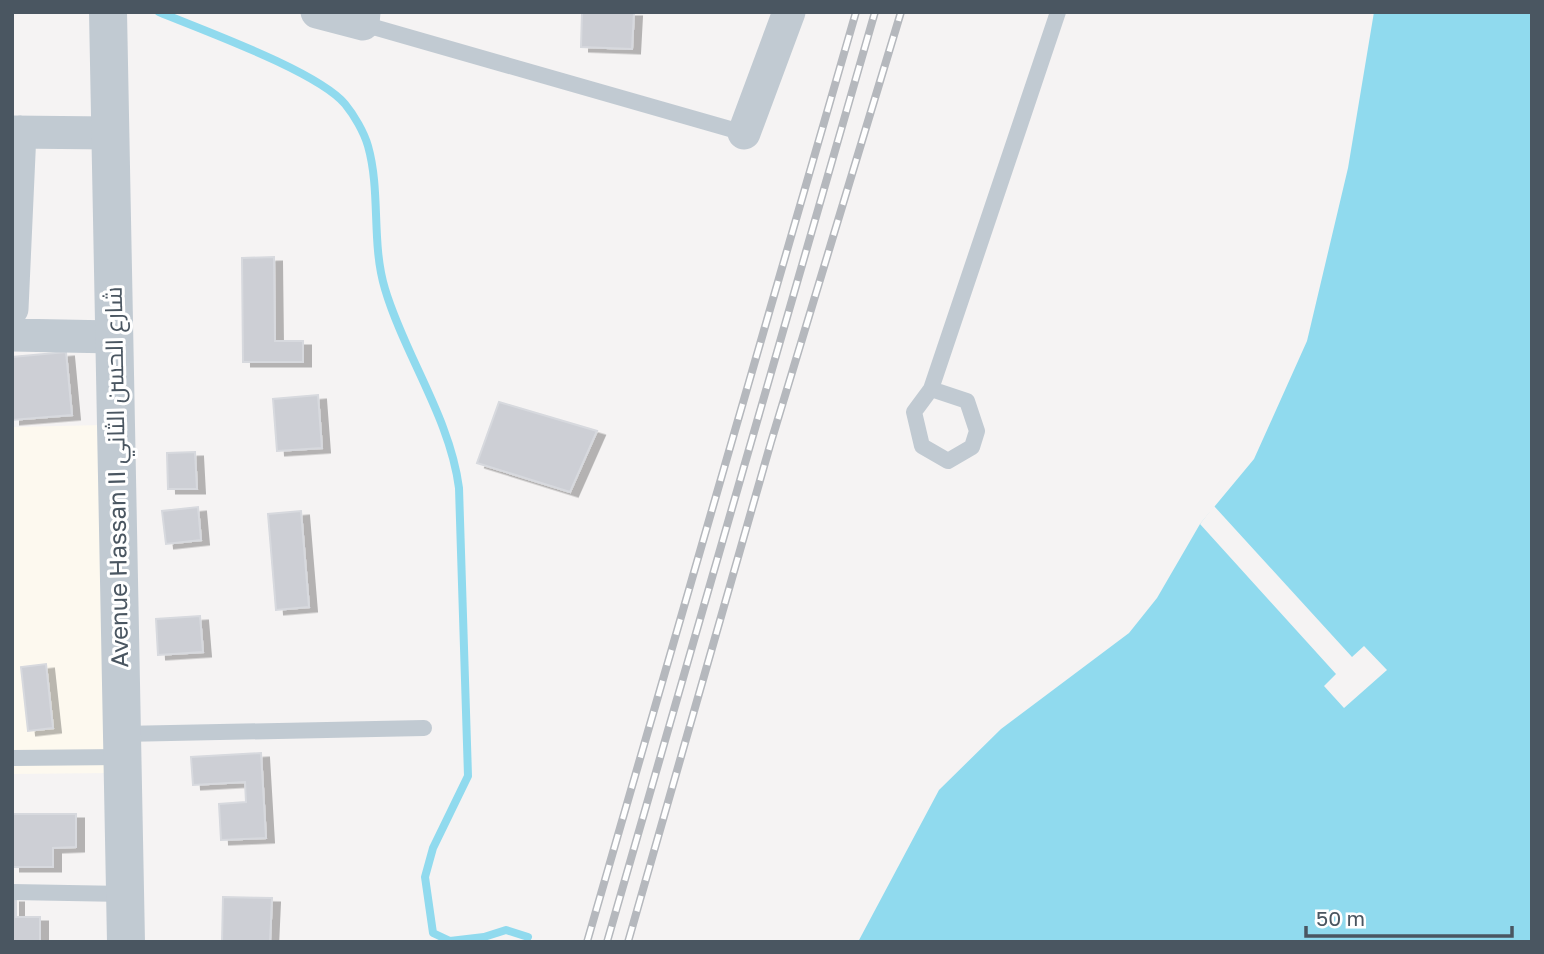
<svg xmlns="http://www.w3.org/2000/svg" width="1544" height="954" font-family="'Golos Text',Cairo,sans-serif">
<defs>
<filter id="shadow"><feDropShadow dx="8" dy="4.5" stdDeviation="0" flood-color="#0004"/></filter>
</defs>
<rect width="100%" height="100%" fill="#f5f3f3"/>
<path fill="#fdf9ef" d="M 104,425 L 110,773 L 12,774 L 12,427 Z"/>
<path fill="#90daee" d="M 1374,12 L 1532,12 L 1532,942 L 858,942 L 939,790 L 1001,729 L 1129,633 L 1157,598 L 1200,524 L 1254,459 L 1307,341 L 1348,168 Z"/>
<path fill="#f5f3f3" d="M 1214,506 L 1352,657 L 1364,646 L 1387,670 L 1344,708 L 1324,686 L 1336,674 L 1200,524 Z"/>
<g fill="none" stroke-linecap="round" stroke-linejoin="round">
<path stroke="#90daee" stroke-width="8" d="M 159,12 C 202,30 317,71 345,104 C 354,115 364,132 368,146 C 381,192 371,243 385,289 C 405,356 450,418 459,488 L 468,776 L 433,848 L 425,877 L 433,933 L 450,941 L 484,937 L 506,930 L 528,937"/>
</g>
<path fill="#cdcfd5" stroke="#d7d9de" stroke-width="2" filter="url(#shadow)" d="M 582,12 L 634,12 L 632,49 L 581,47 Z
M 274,257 L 275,341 L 303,341 L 303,362 L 243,362 L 242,258 Z
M 66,352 L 72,415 L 12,420 L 12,357 Z
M 318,395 L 322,448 L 277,451 L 273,399 Z
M 499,402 L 597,431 L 570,492 L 477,463 Z
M 195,452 L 197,489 L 168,489 L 167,453 Z
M 198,507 L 201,540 L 166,544 L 162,511 Z
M 301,511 L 309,607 L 276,610 L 268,514 Z
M 200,616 L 203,652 L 158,655 L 156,619 Z
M 46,664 L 53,728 L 28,731 L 21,667 Z
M 261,753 L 266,838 L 221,840 L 219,804 L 246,802 L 245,782 L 193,785 L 191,757 Z
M 12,814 L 76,814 L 76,847 L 53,848 L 53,867 L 12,867 Z
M 223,897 L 272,898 L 270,942 L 222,942 Z
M 12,898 L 16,898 L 16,917 L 40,917 L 40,942 L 12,942 Z"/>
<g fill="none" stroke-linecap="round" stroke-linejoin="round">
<path stroke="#c1cad2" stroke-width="16" d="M 363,24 L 744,133
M 931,389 L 967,401 L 977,431 L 972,447 L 948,461 L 922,446 L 914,412 L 931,389 L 1058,12
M 122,734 L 424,728
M 12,758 L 122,757
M 12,892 L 125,894"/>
<path stroke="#c1cad2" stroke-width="33" d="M 317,12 L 363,24 L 364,12
M 12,132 L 110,133
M 744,133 L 789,12
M 12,309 L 20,132
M 12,335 L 114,337"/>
<path stroke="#c1cad2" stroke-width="38" d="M 108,12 L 126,942"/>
<g stroke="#b5b8bd" stroke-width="8">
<path id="rail" d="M 587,942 L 856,12
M 607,942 L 875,12
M 628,942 L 771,442 L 901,12"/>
</g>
<use href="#rail" stroke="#fff" stroke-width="5" stroke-dasharray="16" stroke-linecap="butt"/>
</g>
<g text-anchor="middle" stroke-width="6" stroke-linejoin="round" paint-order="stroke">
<g font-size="24" fill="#4a5661" stroke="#fff">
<text transform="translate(117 477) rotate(-91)" y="8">Avenue Hassan II شارع الحسن الثاني</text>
</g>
</g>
<rect width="1544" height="954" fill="none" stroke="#4a5661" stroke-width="28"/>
<path d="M1306 926v10h206v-10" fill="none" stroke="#4a5661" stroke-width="3.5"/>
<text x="1316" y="926" font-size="21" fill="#4a5661" stroke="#ffffff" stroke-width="5" paint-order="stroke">50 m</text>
</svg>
